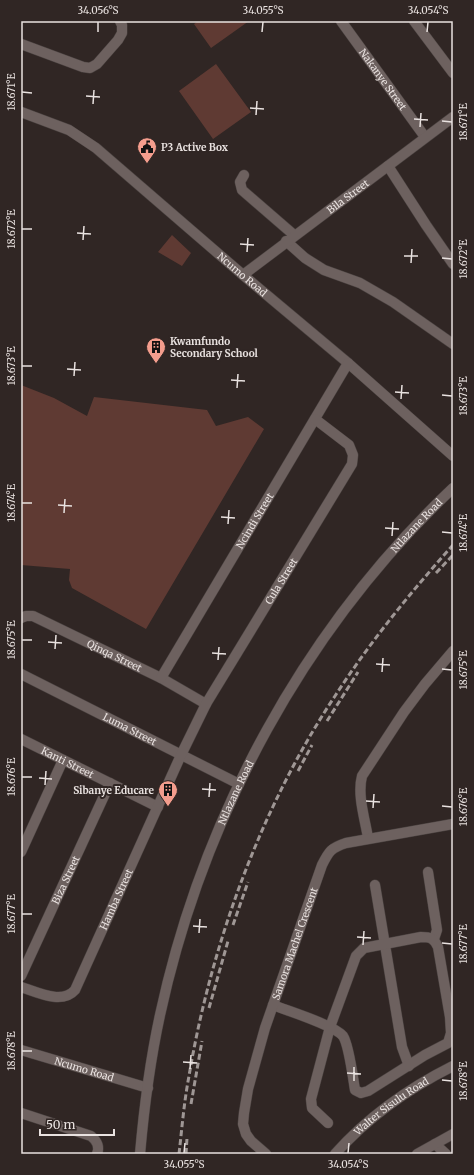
<svg xmlns="http://www.w3.org/2000/svg" width="474" height="1175" font-family="Merriweather,serif">
<rect width="100%" height="100%" fill="#302624"/>
<path fill="#5f3a33" d="M 198,21 L 249,21 L 211,48 L 194,24 Z
M 216,64 L 251,112 L 213,139 L 179,91 Z
M 172,235 L 191,253 L 182,266 L 158,252 Z
M 21,385 L 54,398 L 87,416 L 94,397 L 207,410 L 216,426 L 248,417 L 264,429 L 146,629 L 72,588 L 69,580 L 70,569 L 21,565 Z"/>
<g fill="none" stroke-linecap="round" stroke-linejoin="round">
<g stroke="#4a4240" stroke-width="11">
<g id="minor">
<path id="s1" d="M 341,21 L 425,137"/>
<path d="M 414,21 L 453,73"/>
<path d="M 21,44 L 83,67 L 90,68 L 97,64 L 118,40 L 122,33 L 122,25 L 120,21"/>
<path id="s2" d="M 21,112 L 69,130 L 96,148 L 243,275 L 348,363 L 453,456"/>
<path d="M 388,166 L 426,225 L 453,264"/>
<path d="M 244,175 L 240,182 L 242,190 L 294,235"/>
<path d="M 286,241 L 305,258 L 324,270 L 360,283 L 393,302 L 453,344"/>
<path id="s3" d="M 243,275 L 453,117"/>
<path id="s4" d="M 21,618 L 26,616 L 33,616 L 161,678 L 206,704"/>
<path id="s5" d="M 21,674 L 239,784"/>
<path id="s6" d="M 161,678 L 348,363"/>
<path id="s7" d="M 21,739 L 158,807"/>
<path d="M 368,838 C 365,819 357,795 362,776 L 404,712 L 425,684 L 453,651"/>
<path d="M 21,852 L 63,760"/>
<path d="M 428,872 L 437,930 L 434,939"/>
<path d="M 375,885 L 402,1047 L 409,1066"/>
<path id="s8" d="M 21,976 L 110,783"/>
<path id="s9" d="M 21,987 C 37,992 62,1005 75,990 L 181,755 L 206,704 L 352,464 L 353,455 L 349,445 L 315,419"/>
<path d="M 273,1005 C 288,1011 334,1025 343,1036 C 349,1045 353,1078 355,1090 L 361,1093 L 368,1091 L 425,1055 L 448,1043 L 451,1033 L 450,1017 L 438,947 C 434,938 430,937 421,937 L 364,948 L 356,956 L 330,1027 L 311,1099 L 312,1108 L 328,1123"/>
<path id="s10" d="M 21,1050 L 148,1088"/>
<path d="M 21,1113 L 91,1136 C 97,1141 100,1146 97,1154"/>
<path d="M 435,1144 L 446,1154"/>
<path id="s11" d="M 140,1154 C 144,1108 150,1061 160,1015 C 203,816 305,628 453,488"/>
<path id="s12" d="M 266,1154 L 251,1141 L 246,1134 L 243,1124 L 244,1113 L 248,1089 L 265,1028 L 322,865 C 329,851 331,848 346,843 L 453,824"/>
<path id="s13" d="M 335,1154 C 368,1117 409,1088 453,1066"/>
<path d="M 417,1154 L 453,1134"/>
</g>
</g>
<use href="#minor" stroke="#6d615f" stroke-width="10"/>
<path stroke="#9f9795" stroke-width="3" stroke-dasharray="6 3" stroke-linecap="butt" d="M 436,573 L 453,555
M 327,721 L 358,672
M 298,771 L 312,745
M 233,925 L 248,882
M 209,1008 L 228,941
M 191,1104 L 202,1041
M 179,1154 C 182,1128 184,1102 189,1076 C 211,945 261,807 335,696 C 370,642 410,593 453,545
M 186,1154 L 187,1138"/>
</g>
<path fill="none" stroke="#e9e2e0" stroke-width="1.5" d="M 98,32 L 98,22M 262,32 L 263,22M 427,32 L 428,22M 22,92 L 32,93M 86,96 L 100,97M 93,104 L 94,90M 250,108 L 264,109M 256,115 L 257,101M 414,119 L 428,120M 442,121 L 452,122M 420,127 L 421,113M 22,229 L 32,229M 77,233 L 91,234M 83,240 L 84,226M 240,244 L 254,245M 247,252 L 248,238M 404,256 L 418,256M 442,258 L 452,259M 411,263 L 412,249M 22,366 L 32,366M 67,369 L 81,370M 74,376 L 75,362M 231,380 L 245,381M 237,388 L 238,374M 395,392 L 409,393M 442,395 L 452,396M 401,399 L 402,385M 22,503 L 32,503M 58,505 L 72,506M 64,513 L 65,499M 221,517 L 235,518M 228,524 L 229,510M 385,528 L 399,529M 442,532 L 452,533M 392,536 L 393,522M 22,640 L 32,640M 48,642 L 62,643M 55,649 L 56,635M 212,653 L 226,654M 218,660 L 219,647M 376,664 L 390,665M 442,669 L 452,670M 382,672 L 383,658M 22,777 L 32,777M 39,778 L 52,779M 45,785 L 46,771M 202,789 L 216,790M 209,797 L 210,783M 366,801 L 380,802M 442,806 L 452,807M 373,808 L 374,794M 22,914 L 32,914M 193,926 L 207,927M 199,933 L 200,919M 357,937 L 371,938M 442,943 L 452,944M 363,945 L 364,931M 22,1051 L 32,1051M 183,1062 L 197,1063M 190,1069 L 191,1055M 347,1073 L 361,1074M 442,1080 L 452,1081M 354,1081 L 354,1067M 184,1153 L 185,1143M 348,1153 L 349,1143"/>
<defs>
<g id="civic-pin" transform="scale(1)"><path d="M0 17L-7.5 6A9.5 9.5 0 1 1 7.5 6Z" fill="#f49d8d" stroke="#302624"/><path d="M-.6-6.5H3V-4.5H.6V-3L4-1V1h2V6H-6V1h2V-1L-.6-3ZM-1.2 2.5V6h2.4V2.5Z" fill="#111"/></g>
<g id="building-pin" transform="scale(1)"><path d="M0 17L-7.5 6A9.5 9.5 0 1 1 7.5 6Z" fill="#f49d8d" stroke="#302624"/><path d="M-4-6H4V6H1V3H-1V6H-4ZM-2.5-4.3h1.7v1.8h-1.7ZM.8-4.3h1.7v1.8H.8ZM-2.5-1h1.7V.8h-1.7ZM.8-1h1.7V.8H.8Z" fill="#111"/></g>
</defs>
<g fill-rule="evenodd">
<use href="#civic-pin" x="147" y="147"/>
<use href="#building-pin" x="156" y="347"/>
<use href="#building-pin" x="168" y="790"/>
</g>
<g text-anchor="middle" stroke-width="4" stroke-linejoin="round" paint-order="stroke">
<g font-size="10" fill="#e9e2e0" stroke="#302624">
<text dy="4" stroke="none"><textPath href="#s1" startOffset="72">Nakanye Street</textPath></text>
<text dy="4" stroke="none"><textPath href="#s3" startOffset="131">Bila Street</textPath></text>
<text dy="4" stroke="none"><textPath href="#s2" startOffset="277">Ncumo Road</textPath></text>
<text dy="4" stroke="none"><textPath href="#s6" startOffset="183">Ncindi Street</textPath></text>
<text dy="4" stroke="none"><textPath href="#s11" startOffset="700">Ntlazane Road</textPath></text>
<text dy="4" stroke="none"><textPath href="#s9" startOffset="516">Cula Street</textPath></text>
<text dy="4" stroke="none"><textPath href="#s4" startOffset="103">Qinqa Street</textPath></text>
<text dy="4" stroke="none"><textPath href="#s5" startOffset="122">Luma Street</textPath></text>
<text dy="4" stroke="none"><textPath href="#s7" startOffset="52">Kanti Street</textPath></text>
<text dy="4" stroke="none"><textPath href="#s11" startOffset="376">Ntlazane Road</textPath></text>
<text dy="4" stroke="none"><textPath href="#s8" startOffset="106">Biza Street</textPath></text>
<text dy="4" stroke="none"><textPath href="#s9" startOffset="157">Hamba Street</textPath></text>
<text dy="4" stroke="none"><textPath href="#s12" startOffset="227">Samora Machel Crescent</textPath></text>
<text dy="4" stroke="none"><textPath href="#s10" startOffset="66">Ncumo Road</textPath></text>
<text dy="4" stroke="none"><textPath href="#s13" startOffset="74">Walter Sisulu Road</textPath></text>
</g>
<g font-size="10" font-weight="bold" fill="#e9e2e0" stroke="#302624" text-anchor="start">
<text x="161" y="151">P3 Active Box</text>
<text x="170" y="345">Kwamfundo<tspan x="170" dy="12">Secondary School</tspan></text>
<text x="154" y="794" text-anchor="end">Sibanye Educare</text>
</g>
</g>
<rect width="474" height="1175" fill="none" stroke="#302624" stroke-width="44"/>
<path d="M40 1129v6h74v-6" fill="none" stroke="#e9e2e0" stroke-width="2"/>
<text x="46" y="1129" font-size="12" fill="#e9e2e0" stroke="#302624" stroke-width="3" paint-order="stroke">50 m</text>
<rect x="22" y="22" width="430" height="1131" fill="none" stroke="#e9e2e0" stroke-width="1.5"/>
<g font-size="10" text-anchor="middle" fill="#e9e2e0">
<text x="98" y="14">34.056°S</text>
<text x="263" y="14">34.055°S</text>
<text x="428" y="14">34.054°S</text>
<text transform="translate(11 92) rotate(-90)" y="4">18.671°E</text>
<text transform="translate(463 122) rotate(-90)" y="4">18.671°E</text>
<text transform="translate(11 229) rotate(-90)" y="4">18.672°E</text>
<text transform="translate(463 259) rotate(-90)" y="4">18.672°E</text>
<text transform="translate(11 366) rotate(-90)" y="4">18.673°E</text>
<text transform="translate(463 396) rotate(-90)" y="4">18.673°E</text>
<text transform="translate(11 503) rotate(-90)" y="4">18.674°E</text>
<text transform="translate(463 533) rotate(-90)" y="4">18.674°E</text>
<text transform="translate(11 640) rotate(-90)" y="4">18.675°E</text>
<text transform="translate(463 670) rotate(-90)" y="4">18.675°E</text>
<text transform="translate(11 777) rotate(-90)" y="4">18.676°E</text>
<text transform="translate(463 807) rotate(-90)" y="4">18.676°E</text>
<text transform="translate(11 914) rotate(-90)" y="4">18.677°E</text>
<text transform="translate(463 944) rotate(-90)" y="4">18.677°E</text>
<text transform="translate(11 1051) rotate(-90)" y="4">18.678°E</text>
<text transform="translate(463 1081) rotate(-90)" y="4">18.678°E</text>
<text x="184" y="1168">34.055°S</text>
<text x="348" y="1168">34.054°S</text>
</g>
</svg>
